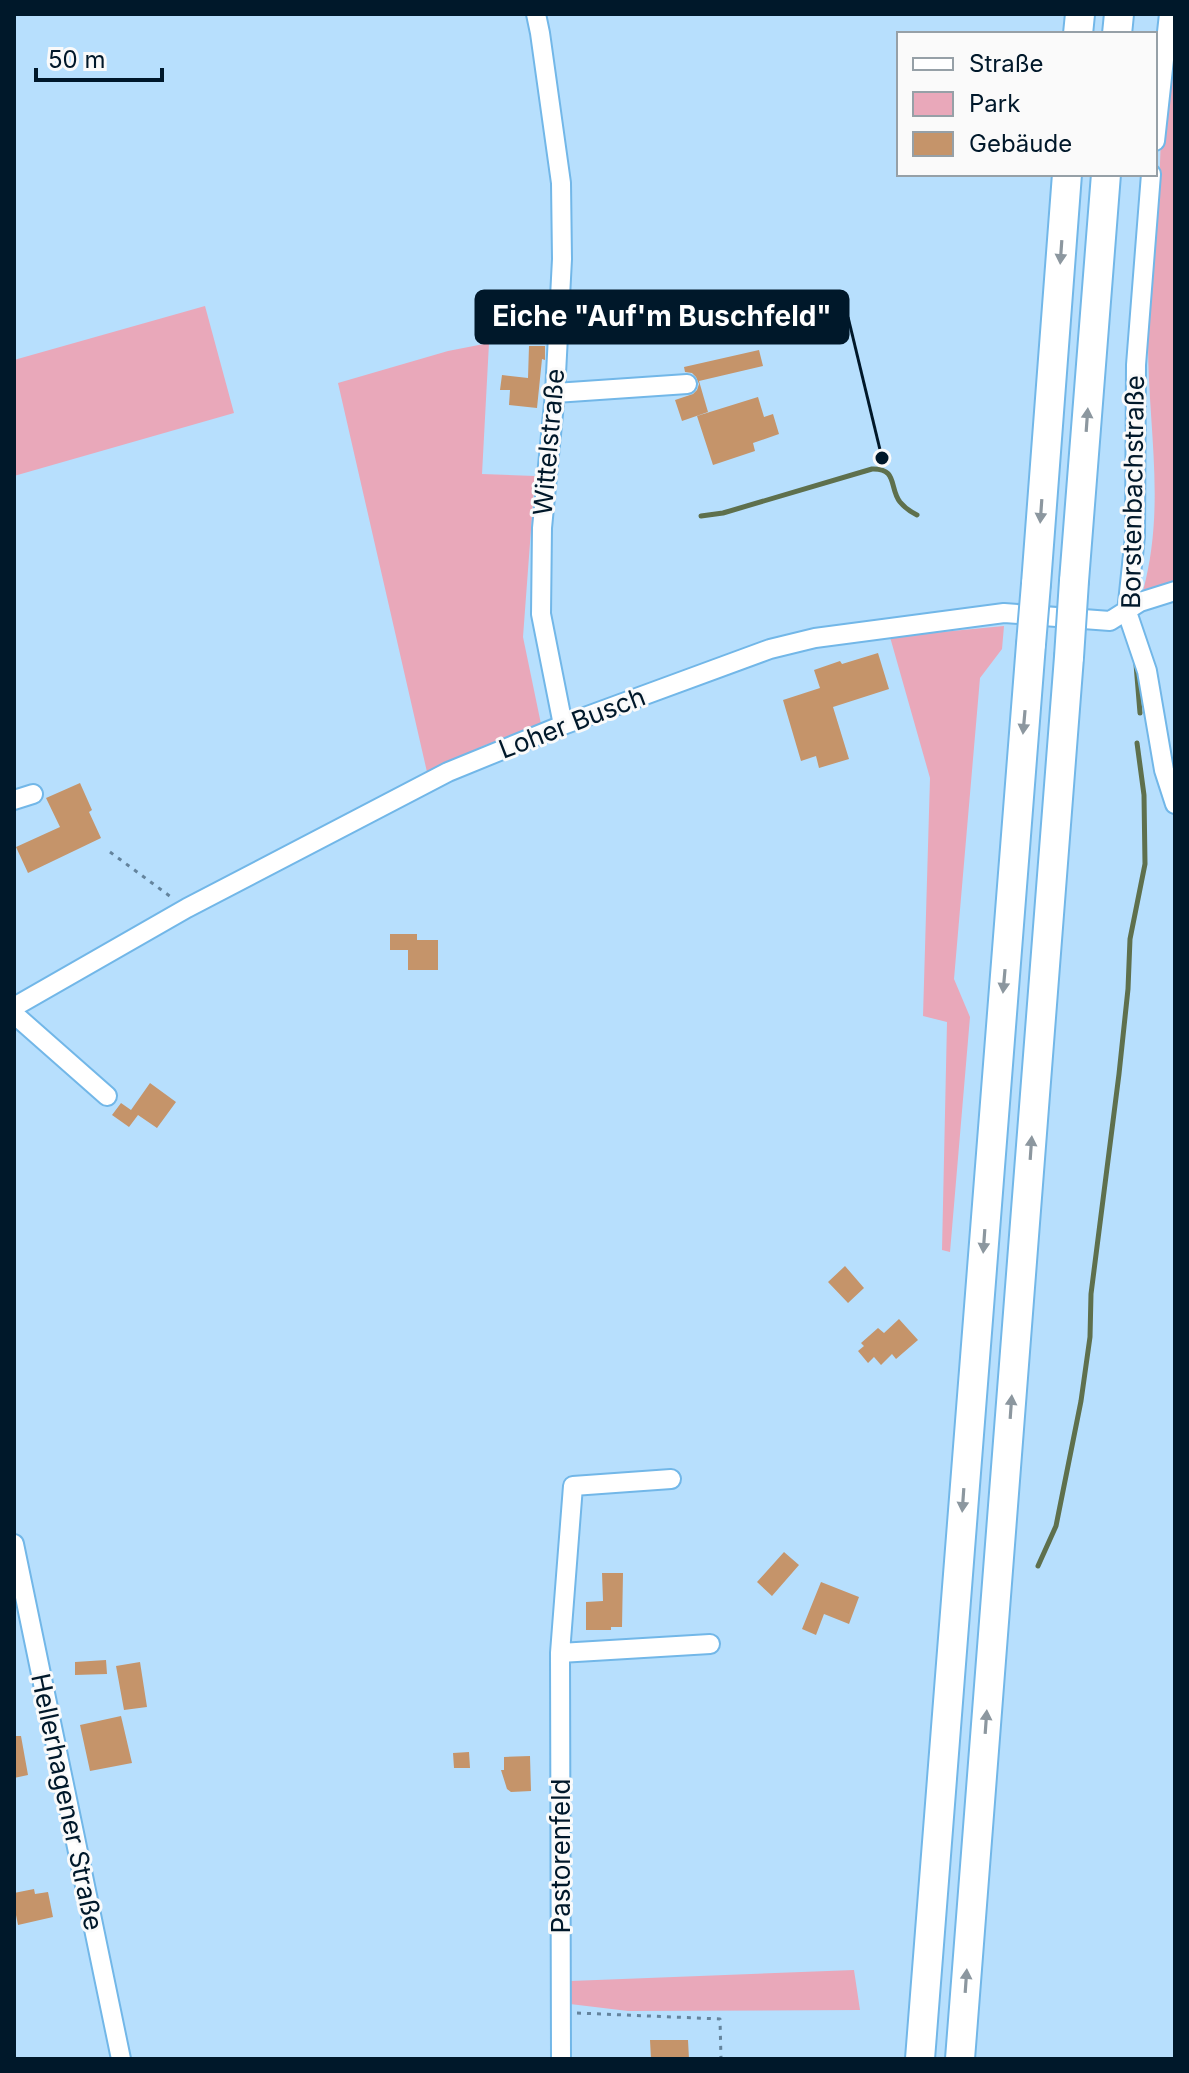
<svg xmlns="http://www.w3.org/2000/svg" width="1189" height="2073" font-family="Inter,sans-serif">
<rect width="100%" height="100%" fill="#b7dffd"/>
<path fill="#e9a8ba" d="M 1175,21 L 1175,584 L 1143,591 C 1166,505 1148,428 1148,342 C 1148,298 1155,253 1158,208 C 1161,164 1160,119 1165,74 C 1166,56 1171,38 1175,21 Z
M 205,306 L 234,413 L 14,476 L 14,360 Z
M 489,343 L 482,474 L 535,476 L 523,637 L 541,724 L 483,746 L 427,772 L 338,383 L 448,351 Z
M 1004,626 L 1002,649 L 980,678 L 954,979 L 970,1017 L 950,1252 L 942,1250 L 947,1022 L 923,1016 L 930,778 L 890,637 Z
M 854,1970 L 860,2010 L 628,2011 L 570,2004 L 571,1981 Z"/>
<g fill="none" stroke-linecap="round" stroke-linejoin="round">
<path stroke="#5e704d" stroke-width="5" d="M 701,516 L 723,513 L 872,469 C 898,468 889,488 900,502 C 905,508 911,512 917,515
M 1136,664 L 1140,713
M 1038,1566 L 1056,1526 L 1081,1401 L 1090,1337 L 1091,1294 L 1119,1074 L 1128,989 L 1130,939 L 1145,864 L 1144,795 L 1137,743"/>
</g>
<path fill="#c5946a" d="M 529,346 L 545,346 L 545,360 L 542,359 L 537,408 L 509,405 L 510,390 L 500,390 L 502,375 L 528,378 Z
M 759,350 L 763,366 L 699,381 L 708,412 L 682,421 L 675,400 L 693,394 L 697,390 L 699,384 L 696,377 L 692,373 L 685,372 L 684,367 Z
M 758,397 L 764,417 L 773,414 L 779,434 L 753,443 L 755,451 L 713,465 L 697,416 Z
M 878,653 L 889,689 L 833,707 L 849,759 L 819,768 L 816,756 L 801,761 L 783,700 L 820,688 L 814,670 L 840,661 L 842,664 Z
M 80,783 L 92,810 L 89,812 L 101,838 L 28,873 L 16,847 L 60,827 L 46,798 Z
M 390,934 L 417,934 L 417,940 L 438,940 L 438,970 L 408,970 L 408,950 L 390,950 Z
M 150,1083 L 176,1102 L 157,1128 L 138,1115 L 129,1127 L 112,1115 L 121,1103 L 131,1110 Z
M 845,1266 L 864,1288 L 848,1303 L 828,1282 Z
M 899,1319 L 918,1340 L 896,1359 L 892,1354 L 881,1365 L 874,1357 L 868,1363 L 858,1351 L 864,1346 L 861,1343 L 878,1328 L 884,1333 Z
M 784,1552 L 799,1565 L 772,1596 L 757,1582 Z
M 602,1573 L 623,1573 L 622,1627 L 611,1627 L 611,1630 L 586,1630 L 586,1602 L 603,1601 Z
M 821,1582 L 859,1597 L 849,1624 L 824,1614 L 816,1635 L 802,1629 Z
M 106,1660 L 107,1674 L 75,1675 L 75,1662 Z
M 140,1662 L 147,1707 L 124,1710 L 116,1666 Z
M 121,1716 L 132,1763 L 90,1771 L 80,1725 Z
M 14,1736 L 21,1736 L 28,1775 L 14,1778 Z
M 469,1752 L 470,1768 L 454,1768 L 453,1753 Z
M 530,1756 L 531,1791 L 511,1792 L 507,1789 L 501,1770 L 504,1770 L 504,1757 Z
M 34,1889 L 35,1894 L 48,1892 L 53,1917 L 18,1925 L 14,1905 L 14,1893 Z
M 650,2040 L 688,2040 L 689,2059 L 651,2059 Z"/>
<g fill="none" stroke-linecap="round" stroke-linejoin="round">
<g stroke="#72b7e8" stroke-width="22">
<path id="minor" d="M 536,14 L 540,33 L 561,183 L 562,259 L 555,393 L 542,528 L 541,614 L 563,725
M 1155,141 L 1169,14
M 1151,174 L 1136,365 L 1135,536 L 1127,612 L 1147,671 L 1164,770 L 1175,804
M 555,393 L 687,384
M 14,800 L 33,794
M 14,1007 L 187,908 L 448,772 L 563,725 L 770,649 L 815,638 L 1004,613 L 1110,621 L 1140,602 L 1175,591
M 14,1014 L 107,1096
M 14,1544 L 121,2059
M 560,1653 L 710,1644
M 561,2059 L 560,1653 L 573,1486 L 671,1479"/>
</g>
<g stroke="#72b7e8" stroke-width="32">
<path id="highway" d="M 1078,34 L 1080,14
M 1117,34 L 1119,14
M 1074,581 L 1106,174
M 1036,584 L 1067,174
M 920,2059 L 1031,644
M 960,2059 L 1069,657"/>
</g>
<path stroke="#64849d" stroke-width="3" stroke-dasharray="4 6" stroke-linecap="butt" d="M 110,852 L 171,897
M 577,2013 L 720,2019 L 721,2059"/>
<use href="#minor" stroke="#fff" stroke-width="18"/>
<use href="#highway" stroke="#fff" stroke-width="28"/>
<g stroke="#72b7e8" stroke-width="32" stroke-linecap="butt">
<path id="highway-bridge" d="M 1031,644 L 1036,584
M 1069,657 L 1074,581"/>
</g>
<use href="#highway-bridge" stroke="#fff" stroke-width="28"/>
</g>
<defs><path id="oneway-solid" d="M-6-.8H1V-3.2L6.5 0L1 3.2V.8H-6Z" transform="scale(2)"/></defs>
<g fill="#8c979f">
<use href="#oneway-solid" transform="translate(1061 252) rotate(94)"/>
<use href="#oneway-solid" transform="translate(1087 420) rotate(-86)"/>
<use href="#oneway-solid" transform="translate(1041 511) rotate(94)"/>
<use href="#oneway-solid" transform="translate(1024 722) rotate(95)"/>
<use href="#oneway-solid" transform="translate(1004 981) rotate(95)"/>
<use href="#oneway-solid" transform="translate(1031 1148) rotate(-86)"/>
<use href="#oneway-solid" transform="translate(984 1241) rotate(94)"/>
<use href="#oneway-solid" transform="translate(1011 1407) rotate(-86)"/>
<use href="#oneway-solid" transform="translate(963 1500) rotate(94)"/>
<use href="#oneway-solid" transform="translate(986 1722) rotate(-86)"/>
<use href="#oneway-solid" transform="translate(966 1981) rotate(-86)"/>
</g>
<g text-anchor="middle" stroke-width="6" stroke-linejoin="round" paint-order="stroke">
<g font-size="26" fill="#00182a" stroke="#fafafa">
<text transform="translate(549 442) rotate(-85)" y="9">Wittelstraße</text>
<text transform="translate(1133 492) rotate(-89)" y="9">Borstenbachstraße</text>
<text transform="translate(572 723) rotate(-21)" y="9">Loher Busch</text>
<text transform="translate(67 1802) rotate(78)" y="9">Hellerhagener Straße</text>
<text transform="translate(561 1856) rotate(-90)" y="9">Pastorenfeld</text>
</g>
</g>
<path fill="none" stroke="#00182a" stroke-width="3" d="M882 458L848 317"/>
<circle fill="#00182a" stroke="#fafafa" stroke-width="3" cx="882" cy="458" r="8"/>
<rect fill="#00182a" stroke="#00182a" stroke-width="3" x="476" y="291" width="372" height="52" rx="8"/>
<g font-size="28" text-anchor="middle" font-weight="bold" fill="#fff">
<text x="662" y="326">Eiche "Auf'm Buschfeld"</text>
</g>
<rect width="1189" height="2073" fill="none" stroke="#00182a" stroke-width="32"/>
<rect x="897" y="32" width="260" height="144" fill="#fafafa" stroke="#96a0a7" stroke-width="2"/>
<rect x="913" y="58" width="40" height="12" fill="#ffffff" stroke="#96a0a7" stroke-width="2"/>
<text x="969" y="72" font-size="24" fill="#00182a">Straße</text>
<rect x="913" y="92" width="40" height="24" fill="#e9a8ba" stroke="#96a0a7" stroke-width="2"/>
<text x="969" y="112" font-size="24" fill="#00182a">Park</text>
<rect x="913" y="132" width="40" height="24" fill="#c5946a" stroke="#96a0a7" stroke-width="2"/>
<text x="969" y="152" font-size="24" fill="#00182a">Gebäude</text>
<path d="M36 68v12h126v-12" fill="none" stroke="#00182a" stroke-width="4"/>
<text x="48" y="68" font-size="24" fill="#00182a" stroke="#fafafa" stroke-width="6" paint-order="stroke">50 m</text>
</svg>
